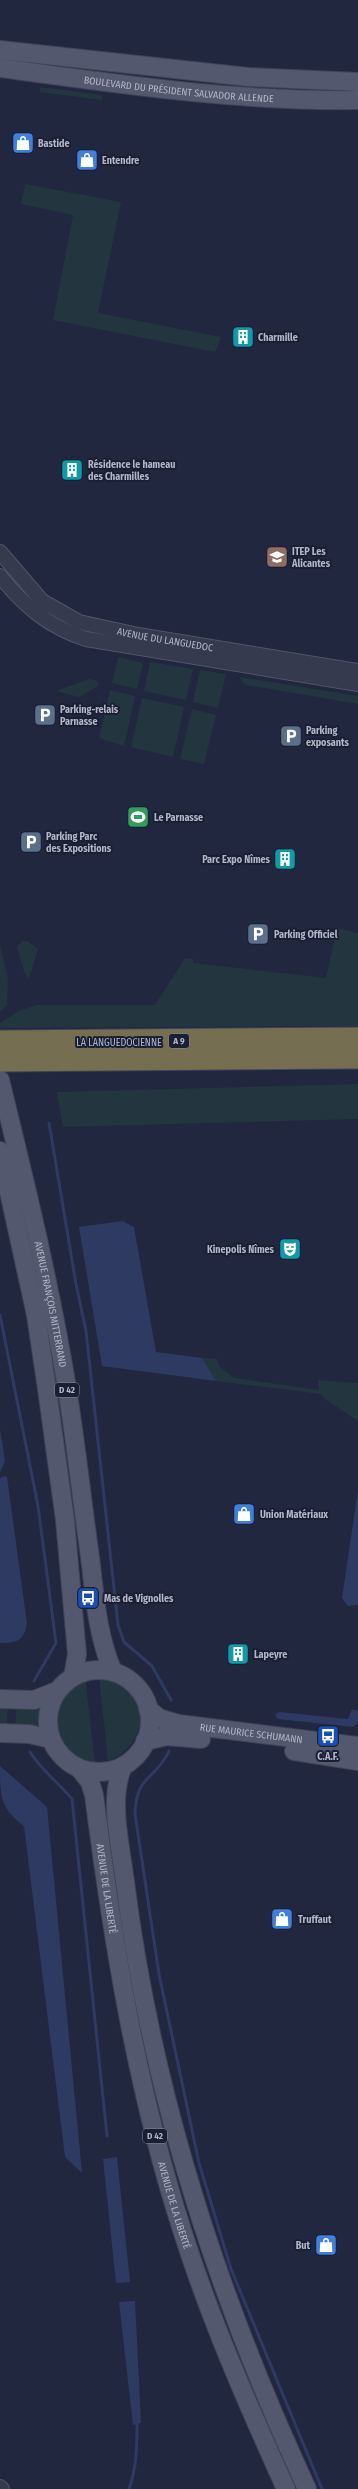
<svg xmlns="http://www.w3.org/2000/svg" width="358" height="2489" font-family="'Fira Sans Condensed',sans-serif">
<rect width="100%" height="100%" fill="#21273e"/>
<path fill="#23363f" d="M 40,87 L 102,95 L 102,100 L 40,92 Z
M 25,184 L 121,202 L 98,313 L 221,337 L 215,352 L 53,320 L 73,215 L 21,204 Z
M 118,657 L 143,663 L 137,689 L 112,683 Z
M 150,662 L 193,669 L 186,700 L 144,691 Z
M 200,670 L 226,674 L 218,708 L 193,702 Z
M 240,677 L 358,696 L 358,704 L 246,685 L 242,682 Z
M 89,679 L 98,681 L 98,686 L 79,697 L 56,691 Z
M 110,690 L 135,696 L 124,746 L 99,738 Z
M 142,698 L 184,707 L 173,757 L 131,747 Z
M 192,709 L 216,715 L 204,764 L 180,759 Z
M 337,928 L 358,933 L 358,1026 L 0,1028 L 0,1023 L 19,1011 L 37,1005 L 155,1005 L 185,958 L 193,959 L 193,963 L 326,978 Z
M 22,941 L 27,941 L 38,949 L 29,978 L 25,974 L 17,947 Z
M 0,945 L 8,978 L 7,1005 L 0,1012 Z
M 358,1084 L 358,1119 L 63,1127 L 57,1092 Z
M 202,1358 L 217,1359 L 219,1366 L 234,1378 L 319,1390 L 318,1380 L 358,1383 L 358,1421 L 325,1399 L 321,1394 L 216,1381 Z
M 85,1676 L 95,1763 C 77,1762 62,1751 56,1734 L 59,1733 L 57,1715 L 53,1714 C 58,1695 67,1684 85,1676 Z
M 99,1676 C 149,1680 155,1743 108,1761 Z
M 43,1702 L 39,1715 L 41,1732 L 15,1727 L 17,1704 Z
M 0,1703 L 8,1704 L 7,1727 L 0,1726 Z"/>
<path fill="#2f3a63" d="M 123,1221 L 134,1227 L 156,1352 L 202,1358 L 216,1381 L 102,1366 L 79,1227 Z
M 0,1429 L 5,1461 L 0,1473 Z
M 5,1476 L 7,1477 L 27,1624 C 24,1641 16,1643 0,1643 L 0,1478 Z
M 358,1490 L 358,1605 L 348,1606 L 342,1598 Z
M 352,1709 L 358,1711 L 358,1723 L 353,1727 L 278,1719 L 275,1715 L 279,1712 L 348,1719 Z
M 0,1766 L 47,1807 L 82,2173 L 65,2157 L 24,1826 C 0,1808 0,1796 0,1766 Z
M 117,2157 L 130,2282 L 116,2283 L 103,2159 Z
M 135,2301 L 141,2423 L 133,2425 L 119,2302 Z"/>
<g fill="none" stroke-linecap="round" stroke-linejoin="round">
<path stroke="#2f3a63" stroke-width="3" d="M 49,1123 L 76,1284 L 86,1331 L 118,1625 L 124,1642 L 152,1666 L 171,1700
M 0,1315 L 38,1506 L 56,1643 L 34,1681
M 169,1751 C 156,1780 136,1774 135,1814 L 159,1974 L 199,2163 L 231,2269 L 322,2489
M 30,1752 C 41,1770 58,1782 72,1799 L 107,2136
M 129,2489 C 137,2467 137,2445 137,2422"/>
<g stroke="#505569" stroke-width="16">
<g id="minor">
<path id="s1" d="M 0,552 L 42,601 L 79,622 L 138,635 L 358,671"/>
<path d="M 0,576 C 24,606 49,627 86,639 L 358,684"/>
<path d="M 0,2487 L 2,2489"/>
</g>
</g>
<g stroke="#3e4357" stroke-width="20">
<g id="major">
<path d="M 0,50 L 248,77 L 358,82"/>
<path id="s2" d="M 0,68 C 119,84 238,102 358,100"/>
<path id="s3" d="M 0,1080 C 25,1182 50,1284 67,1388 C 76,1444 82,1501 90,1557 C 95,1597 97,1634 113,1672"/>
<path d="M 0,1151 L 36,1315 L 47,1389 L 65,1520 L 77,1654 L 73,1677"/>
<circle cx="99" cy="1721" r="51"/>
<path d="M 0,1699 L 34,1700 L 57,1691"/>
<path id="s4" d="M 148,1709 L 159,1718 L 179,1724 L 358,1746"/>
<path d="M 0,1733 L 29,1734 L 51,1739"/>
<path d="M 145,1741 L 167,1736 L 201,1739"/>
<path d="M 294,1751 L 358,1761"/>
<path d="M 123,1766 C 108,1800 121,1847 125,1882 C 152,2095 217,2295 307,2489"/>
<path id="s5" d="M 79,1768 L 90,1782 L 94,1795 C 113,1943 137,2091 183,2233 C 211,2321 248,2405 286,2489"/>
</g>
</g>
<g stroke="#3d4256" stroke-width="23">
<path id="highway" d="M 0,1041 L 358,1038
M 0,1061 L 358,1058"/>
</g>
<use href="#minor" stroke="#353a4e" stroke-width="14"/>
<use href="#major" stroke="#53586e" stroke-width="18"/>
<use href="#highway" stroke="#756e51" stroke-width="21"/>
</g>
<defs>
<g id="shop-square" transform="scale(1.15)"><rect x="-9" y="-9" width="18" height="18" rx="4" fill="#3f7fe0" stroke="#1a1f33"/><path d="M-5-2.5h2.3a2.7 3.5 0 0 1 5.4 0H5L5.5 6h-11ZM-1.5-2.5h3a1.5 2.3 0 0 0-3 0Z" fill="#fff"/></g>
<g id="building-square" transform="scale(1.15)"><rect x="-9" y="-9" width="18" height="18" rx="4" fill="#0f9aa8" stroke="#1a1f33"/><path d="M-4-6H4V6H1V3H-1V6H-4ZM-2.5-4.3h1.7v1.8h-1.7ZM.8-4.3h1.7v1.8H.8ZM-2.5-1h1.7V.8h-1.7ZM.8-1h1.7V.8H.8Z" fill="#fff"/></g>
<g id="university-square" transform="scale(1.15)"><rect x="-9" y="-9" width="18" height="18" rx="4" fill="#8d6e63" stroke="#1a1f33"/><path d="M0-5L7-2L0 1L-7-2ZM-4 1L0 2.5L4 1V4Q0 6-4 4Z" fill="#fff"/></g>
<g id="parking-square" transform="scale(1.15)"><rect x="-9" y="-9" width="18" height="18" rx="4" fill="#5c6f8a" stroke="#1a1f33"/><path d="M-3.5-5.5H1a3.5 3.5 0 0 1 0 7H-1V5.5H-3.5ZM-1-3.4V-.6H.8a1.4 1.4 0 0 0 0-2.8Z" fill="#fff"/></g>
<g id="stadium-square" transform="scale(1.15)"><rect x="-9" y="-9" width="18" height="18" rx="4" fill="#2e9e5b" stroke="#1a1f33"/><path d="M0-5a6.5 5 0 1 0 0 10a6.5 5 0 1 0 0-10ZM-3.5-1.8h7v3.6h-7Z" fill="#fff"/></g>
<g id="theatre-square" transform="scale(1.15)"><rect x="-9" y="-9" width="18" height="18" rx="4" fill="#0f9aa8" stroke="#1a1f33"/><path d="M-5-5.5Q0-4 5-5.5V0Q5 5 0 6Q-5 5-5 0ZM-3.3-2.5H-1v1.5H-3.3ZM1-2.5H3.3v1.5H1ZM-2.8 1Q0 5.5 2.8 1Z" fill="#fff"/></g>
<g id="bus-square" transform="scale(1.15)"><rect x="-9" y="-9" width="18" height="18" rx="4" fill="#1a4fb4" stroke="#1a1f33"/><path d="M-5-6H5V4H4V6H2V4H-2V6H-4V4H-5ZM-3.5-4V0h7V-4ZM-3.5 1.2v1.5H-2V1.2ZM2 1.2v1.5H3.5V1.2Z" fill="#fff"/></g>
</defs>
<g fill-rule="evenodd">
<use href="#shop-square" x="23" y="143"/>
<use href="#shop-square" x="87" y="160"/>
<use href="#building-square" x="243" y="337"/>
<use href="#building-square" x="72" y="470"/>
<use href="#university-square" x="277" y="557"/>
<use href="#parking-square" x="45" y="715"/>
<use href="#parking-square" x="291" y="736"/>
<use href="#stadium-square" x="138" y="817"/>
<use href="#parking-square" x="31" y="842"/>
<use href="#building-square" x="285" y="859"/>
<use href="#parking-square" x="258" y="934"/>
<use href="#theatre-square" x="290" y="1249"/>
<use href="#shop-square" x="244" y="1514"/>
<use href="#bus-square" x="88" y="1598"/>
<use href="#building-square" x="238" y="1654"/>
<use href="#bus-square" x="328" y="1736"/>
<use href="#shop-square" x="282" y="1919"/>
<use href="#shop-square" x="326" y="2245"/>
</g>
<g text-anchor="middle" stroke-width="4" stroke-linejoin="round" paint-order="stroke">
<g fill="#1a1f33" stroke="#83889c" stroke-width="1">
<rect x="169" y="1034" width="20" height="14" rx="3"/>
<rect x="55" y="1383" width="24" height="14" rx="3"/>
<rect x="143" y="2129" width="24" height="14" rx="3"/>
</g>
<g font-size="9" font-weight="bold" fill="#b0b5c9">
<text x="179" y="1044">A 9</text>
<text x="67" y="1393">D 42</text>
<text x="155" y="2139">D 42</text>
</g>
<g font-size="10" fill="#b0b5c9" stroke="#1a1f33">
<text dy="4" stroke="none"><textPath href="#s2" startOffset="180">BOULEVARD DU PRÉSIDENT SALVADOR ALLENDE</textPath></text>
<text dy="4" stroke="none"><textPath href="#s1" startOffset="195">AVENUE DU LANGUEDOC</textPath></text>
<text x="119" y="1046">LA LANGUEDOCIENNE</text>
<text dy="4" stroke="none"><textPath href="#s3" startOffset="230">AVENUE FRANÇOIS MITTERRAND</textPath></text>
<text dy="4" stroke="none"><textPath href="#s4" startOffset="108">RUE MAURICE SCHUMANN</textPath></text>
<text dy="4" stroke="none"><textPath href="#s5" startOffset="126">AVENUE DE LA LIBERTÉ</textPath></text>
<text dy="4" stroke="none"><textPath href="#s5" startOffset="450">AVENUE DE LA LIBERTÉ</textPath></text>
</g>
<g font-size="10" font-weight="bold" fill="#b0b5c9" stroke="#1a1f33" text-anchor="start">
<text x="38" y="147">Bastide</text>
<text x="102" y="164">Entendre</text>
<text x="258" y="341">Charmille</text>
<text x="88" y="468">Résidence le hameau<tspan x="88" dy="12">des Charmilles</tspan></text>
<text x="292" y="555">ITEP Les<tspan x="292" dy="12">Alicantes</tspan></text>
<text x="60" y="713">Parking-relais<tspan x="60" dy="12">Parnasse</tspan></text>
<text x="306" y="734">Parking<tspan x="306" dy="12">exposants</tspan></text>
<text x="154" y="821">Le Parnasse</text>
<text x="46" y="840">Parking Parc<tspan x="46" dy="12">des Expositions</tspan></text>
<text x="270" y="863" text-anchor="end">Parc Expo Nîmes</text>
<text x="274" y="938">Parking Officiel</text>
<text x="274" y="1253" text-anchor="end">Kinepolis Nîmes</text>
<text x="260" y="1518">Union Matériaux</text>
<text x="104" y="1602">Mas de Vignolles</text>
<text x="254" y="1658">Lapeyre</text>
<text x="328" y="1760" text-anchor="middle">C.A.F.</text>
<text x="298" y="1923">Truffaut</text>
<text x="310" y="2249" text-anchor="end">But</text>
</g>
</g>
</svg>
